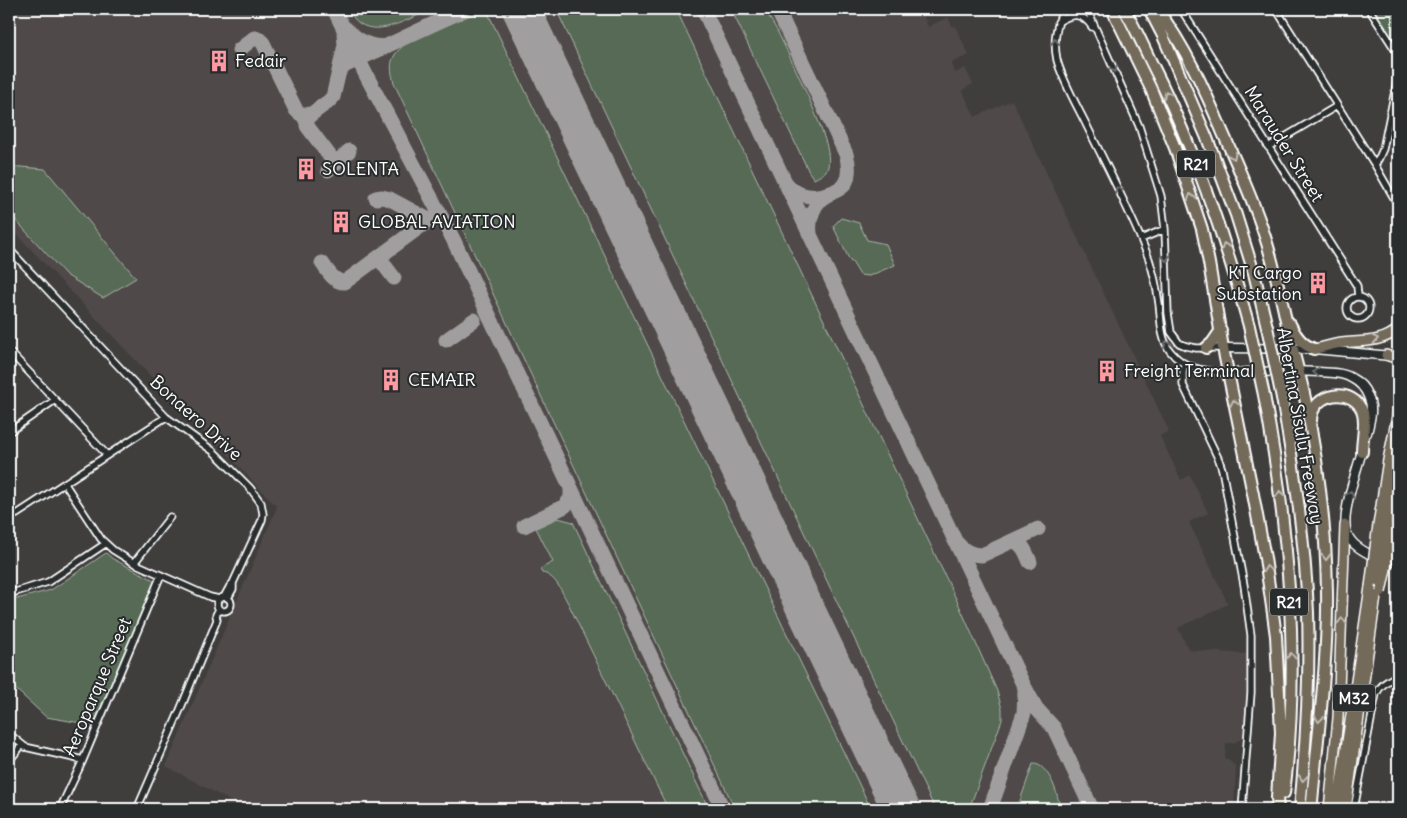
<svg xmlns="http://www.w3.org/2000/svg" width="1407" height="818" font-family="Delius,sans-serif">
<rect width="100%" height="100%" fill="#403e3d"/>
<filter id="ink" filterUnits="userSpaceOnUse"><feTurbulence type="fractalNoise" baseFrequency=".02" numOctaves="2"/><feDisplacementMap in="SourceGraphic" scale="10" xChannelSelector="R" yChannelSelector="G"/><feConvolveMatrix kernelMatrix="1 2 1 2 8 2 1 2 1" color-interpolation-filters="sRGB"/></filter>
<g filter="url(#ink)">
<path fill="#4f4948" d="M 9,9 L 921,9 L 928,27 L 948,17 L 952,26 L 955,26 L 969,55 L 951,63 L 955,73 L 965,68 L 973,84 L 962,90 L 975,117 L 1012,100 L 1169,431 L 1160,436 L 1181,480 L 1190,475 L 1208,513 L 1189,522 L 1228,604 L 1178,628 L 1189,650 L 1248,654 L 1248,676 L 1245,734 L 1240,740 L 1233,743 L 1226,743 L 1225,759 L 1228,759 L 1236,767 L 1234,809 L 245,809 L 166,766 L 277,507 L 221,447 L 208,437 L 9,226 Z"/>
<path fill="#576b56" stroke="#abb5aa" d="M 348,9 L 432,9 C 405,20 366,46 348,9 Z
M 484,9 L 486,9 L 871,809 L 735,809 L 394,83 C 389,64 390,57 405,44 Z
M 556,9 L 676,9 L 959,605 L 997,691 L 1002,709 L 1002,720 L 969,809 L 935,809 Z
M 731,9 L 764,9 C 776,26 785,47 794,66 C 805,89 816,113 824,137 C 827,145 830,158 828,167 C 826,173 820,176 814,179 L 809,172 Z
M 1369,9 L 1398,9 L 1398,33 L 1394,51 Z
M 9,166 L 45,169 L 136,278 L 103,298 L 66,275 L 9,213 Z
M 841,218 L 859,223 L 867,240 L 886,244 L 895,265 L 869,276 L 860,275 L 852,262 L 850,261 L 833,226 Z
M 558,518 L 573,522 L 709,809 L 668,809 L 568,603 C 562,593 556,575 542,573 L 540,569 L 553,562 L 536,528 Z
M 106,553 L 113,559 L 156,581 L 93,725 L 46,717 L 9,683 L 9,601 L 51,590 Z
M 1033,764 C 1048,763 1060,796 1059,809 L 1017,809 Z"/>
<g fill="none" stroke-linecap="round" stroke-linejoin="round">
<path stroke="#a09e9e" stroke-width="15" d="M 334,9 L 365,73 L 453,239 L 723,809
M 527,9 L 530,26 L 543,57
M 703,9 L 1023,684 L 1036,708 L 1054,728 L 1092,809
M 777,9 L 846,154 C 849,163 850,177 844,185 C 840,190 832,192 827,195 C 814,202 808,219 810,233
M 345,28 C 356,39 370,49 386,46
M 239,50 L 254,38 L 258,38 L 263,43 L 296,110 C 301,116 307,116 313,113
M 340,71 L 344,66 L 465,9
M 310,115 L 307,121 L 307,126 L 332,159 L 335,161 L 338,160
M 305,119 L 325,104 L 327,103 L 333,97 L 345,45 L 344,33
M 328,170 L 349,151
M 786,183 C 796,197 815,199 830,193
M 376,198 L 382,197 L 390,199 L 431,221
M 385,253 L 382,257 L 382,262 L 394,278
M 322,263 C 328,271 334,283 345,282 L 425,223 C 432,220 440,221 439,211
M 446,340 L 474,320
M 524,526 L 565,506 L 571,498 L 571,489
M 1013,541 C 1023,543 1026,553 1030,562
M 957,543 C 963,551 971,555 982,555 L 1038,529
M 990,809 L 1024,713 L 1025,690"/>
<path stroke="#a09e9e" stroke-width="38" d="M 521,9 L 733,454 L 795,587 L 901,809"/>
<g stroke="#fff" stroke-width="9">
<path id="street" d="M 1063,9 C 1056,28 1053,40 1057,60 C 1062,79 1076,104 1085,122 C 1107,167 1131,212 1149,259 C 1154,274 1157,289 1159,304 C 1161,319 1160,338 1170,351 C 1185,370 1205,371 1227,373
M 1087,9 L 1139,126 L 1161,196 L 1165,229 L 1168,313 L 1171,332 L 1179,343 L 1186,346 L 1196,348 L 1223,348
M 1181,9 L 1357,286 L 1358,297
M 1276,9 L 1375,165 L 1398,205
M 1369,9 L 1398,54
M 1058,22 C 1072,13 1082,12 1092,27
M 1268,147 L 1337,106
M 1375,165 L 1379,158 L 1383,149 L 1398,76
M 1141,239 L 1165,229
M 9,249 L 166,417 L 213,451 L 250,488 L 261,503 L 263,514 L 262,520 L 233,583 L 233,589 L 228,598
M1347 308a11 11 0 1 1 22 0a11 11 0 1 1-22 0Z
M 9,351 L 107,455
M 1184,365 L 1183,372 L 1183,385 L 1219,460 L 1222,469 L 1244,585 L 1251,635 L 1251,693 L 1242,809
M 9,432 L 55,400
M 65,484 L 101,539 L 113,550 L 134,563 L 210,597 L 219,599
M 9,517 L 17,514 L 166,417
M 134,563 L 170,517
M 9,594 L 48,582 L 105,544
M217 604a7 7 0 1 1 14 0a7 7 0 1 1-14 0Z
M 224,597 L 230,586 L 233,583
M 9,734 L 25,747 L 83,760
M 9,761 L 22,745
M 60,809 L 83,760 L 161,575
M 137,809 L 180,710 L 217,620 L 216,615 L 219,609
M 1354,809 L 1376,694 C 1381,684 1389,680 1398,675"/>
</g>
<g stroke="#fff" stroke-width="11">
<path id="secondary" d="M 1223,348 L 1314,349 L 1391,356
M 1227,373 C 1258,372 1289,370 1319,372 C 1331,373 1343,372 1353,379 C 1359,382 1365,389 1368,396 C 1374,408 1370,421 1367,433
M 1363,447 C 1358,468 1340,514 1347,533 C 1350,543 1360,549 1369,554 C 1378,558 1388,562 1398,562"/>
</g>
<g stroke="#fff" stroke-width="12">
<path id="primary" d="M 1315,349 C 1324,347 1333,344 1342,343 C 1361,341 1383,343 1398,329
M 1386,355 L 1398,359
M 1377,532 L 1388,460 L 1398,412
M 1385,534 L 1398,450
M 1393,537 L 1398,514
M 1329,809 L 1338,718 L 1345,525
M 1337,809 L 1370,587
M 1346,809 L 1377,589"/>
</g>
<g stroke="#fff" stroke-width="14">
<path id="highway" d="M 1112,9 L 1151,89 L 1175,148 L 1202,229 L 1209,263 L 1223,348 L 1253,494 L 1265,558 L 1273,614 L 1276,636 L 1281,733 L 1277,798 L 1278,809
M 1124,9 C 1134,25 1142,43 1150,60 C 1193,144 1224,235 1249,326
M 1149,9 L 1163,36 L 1207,138 L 1236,215 L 1254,273 L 1267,327
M 1157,9 C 1185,46 1205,90 1223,133 C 1238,167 1254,201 1265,237 C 1275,267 1281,299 1288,329 C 1293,352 1300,375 1305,398 C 1318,461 1326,527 1327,591 C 1328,662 1318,732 1312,802 L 1310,809
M 1290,324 C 1295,335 1302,345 1314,349
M 1206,348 L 1212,343 L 1221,330
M 1264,395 C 1288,524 1301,663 1284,793
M 1282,398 C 1294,469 1305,540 1308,612 C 1310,678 1306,744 1300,809
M 1311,421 C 1311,391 1355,386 1363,413 C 1366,425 1362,440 1362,452"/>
</g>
<use href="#street" stroke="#2a2d2e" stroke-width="5.5"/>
<use href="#secondary" stroke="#2a2d2e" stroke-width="8"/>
<use href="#primary" stroke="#736b5a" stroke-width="9"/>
<use href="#highway" stroke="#736b5a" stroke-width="10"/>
<g stroke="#fff" stroke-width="12" stroke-linecap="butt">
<path id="primary-bridge" d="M 1378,581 L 1385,534
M 1370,587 L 1377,532
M 1381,592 L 1393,537"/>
</g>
<g stroke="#fff" stroke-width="14" stroke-linecap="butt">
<path id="highway-bridge" d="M 1249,326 L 1264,395
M 1267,327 L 1282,398"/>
</g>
<use href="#primary-bridge" stroke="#736b5a" stroke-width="9"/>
<use href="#highway-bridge" stroke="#736b5a" stroke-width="10"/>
</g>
<defs><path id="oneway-chevron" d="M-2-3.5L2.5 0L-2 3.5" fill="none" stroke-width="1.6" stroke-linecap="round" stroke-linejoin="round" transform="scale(1.25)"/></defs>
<g stroke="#6a6c6d">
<use href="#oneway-chevron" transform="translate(1055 42) rotate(-91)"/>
<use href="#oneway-chevron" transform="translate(1114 69) rotate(66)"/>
<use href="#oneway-chevron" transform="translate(1118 190) rotate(-115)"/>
<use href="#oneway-chevron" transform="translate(1166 258) rotate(86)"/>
<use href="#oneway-chevron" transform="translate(1167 344) rotate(-114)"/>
<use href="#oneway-chevron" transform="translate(1316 372) rotate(-176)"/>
<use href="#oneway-chevron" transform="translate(1350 494) rotate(-75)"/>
</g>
<g stroke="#c0bcb5">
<use href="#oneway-chevron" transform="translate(1167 94) rotate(-114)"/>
<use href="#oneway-chevron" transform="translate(1233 156) rotate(67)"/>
<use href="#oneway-chevron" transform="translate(1191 197) rotate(-108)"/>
<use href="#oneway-chevron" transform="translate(1225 246) rotate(-109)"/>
<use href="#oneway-chevron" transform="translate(1375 339) rotate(-12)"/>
<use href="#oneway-chevron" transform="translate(1234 403) rotate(-102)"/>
<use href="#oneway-chevron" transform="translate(1280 494) rotate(-97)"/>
<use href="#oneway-chevron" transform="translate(1326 557) rotate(88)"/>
<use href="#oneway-chevron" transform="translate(1267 569) rotate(-98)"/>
<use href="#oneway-chevron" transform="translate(1342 621) rotate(-88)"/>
<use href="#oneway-chevron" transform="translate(1291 656) rotate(-91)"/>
<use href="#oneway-chevron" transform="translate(1319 719) rotate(96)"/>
<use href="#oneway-chevron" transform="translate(1303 778) rotate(95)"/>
</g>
</g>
<defs>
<g id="building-bare" transform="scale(1.725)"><path d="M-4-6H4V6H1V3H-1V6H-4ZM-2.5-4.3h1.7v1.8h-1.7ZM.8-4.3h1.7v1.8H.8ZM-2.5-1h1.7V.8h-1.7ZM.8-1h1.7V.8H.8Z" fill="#ff9aa2" stroke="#2a2d2e" stroke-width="2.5" paint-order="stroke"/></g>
</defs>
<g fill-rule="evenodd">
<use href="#building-bare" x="219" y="61"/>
<use href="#building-bare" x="306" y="169"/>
<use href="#building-bare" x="341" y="222"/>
<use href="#building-bare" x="1318" y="283"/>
<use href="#building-bare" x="1107" y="371"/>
<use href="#building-bare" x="391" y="380"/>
</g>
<g text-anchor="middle" stroke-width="4" stroke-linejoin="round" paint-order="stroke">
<g fill="#2a2d2e" stroke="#bfc0c0" stroke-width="1">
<rect x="1177" y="150.5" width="38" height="27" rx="4"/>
<rect x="1270" y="588.5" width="38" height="27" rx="4"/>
<rect x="1333" y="684.5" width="42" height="27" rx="4"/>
</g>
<g font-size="16" font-weight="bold" fill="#fff">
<text x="1196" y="170">R21</text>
<text x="1289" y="608">R21</text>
<text x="1354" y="704">M32</text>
</g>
<g font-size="18" fill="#fff" stroke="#2a2d2e" text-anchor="start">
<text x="235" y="67">Fedair</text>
<text x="322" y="175">SOLENTA</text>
<text x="358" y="228">GLOBAL AVIATION</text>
<text x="1302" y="279" text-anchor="end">KT Cargo<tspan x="1302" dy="21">Substation</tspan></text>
<text x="1124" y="377">Freight Terminal</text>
<text x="408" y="386">CEMAIR</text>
</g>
<g font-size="18" fill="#fff" stroke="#2a2d2e">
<text transform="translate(1284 144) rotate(58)" y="6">Marauder Street</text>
<text transform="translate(196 418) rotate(42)" y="6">Bonaero Drive</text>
<text transform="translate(1300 426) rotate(80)" y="6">Albertina Sisulu Freeway</text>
<text transform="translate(97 687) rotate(-67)" y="6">Aeroparque Street</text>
</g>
</g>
<rect width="1407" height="818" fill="none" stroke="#2a2d2e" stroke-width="30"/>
<rect x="15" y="15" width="1377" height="788" fill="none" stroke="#fff" stroke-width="2" filter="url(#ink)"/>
</svg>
